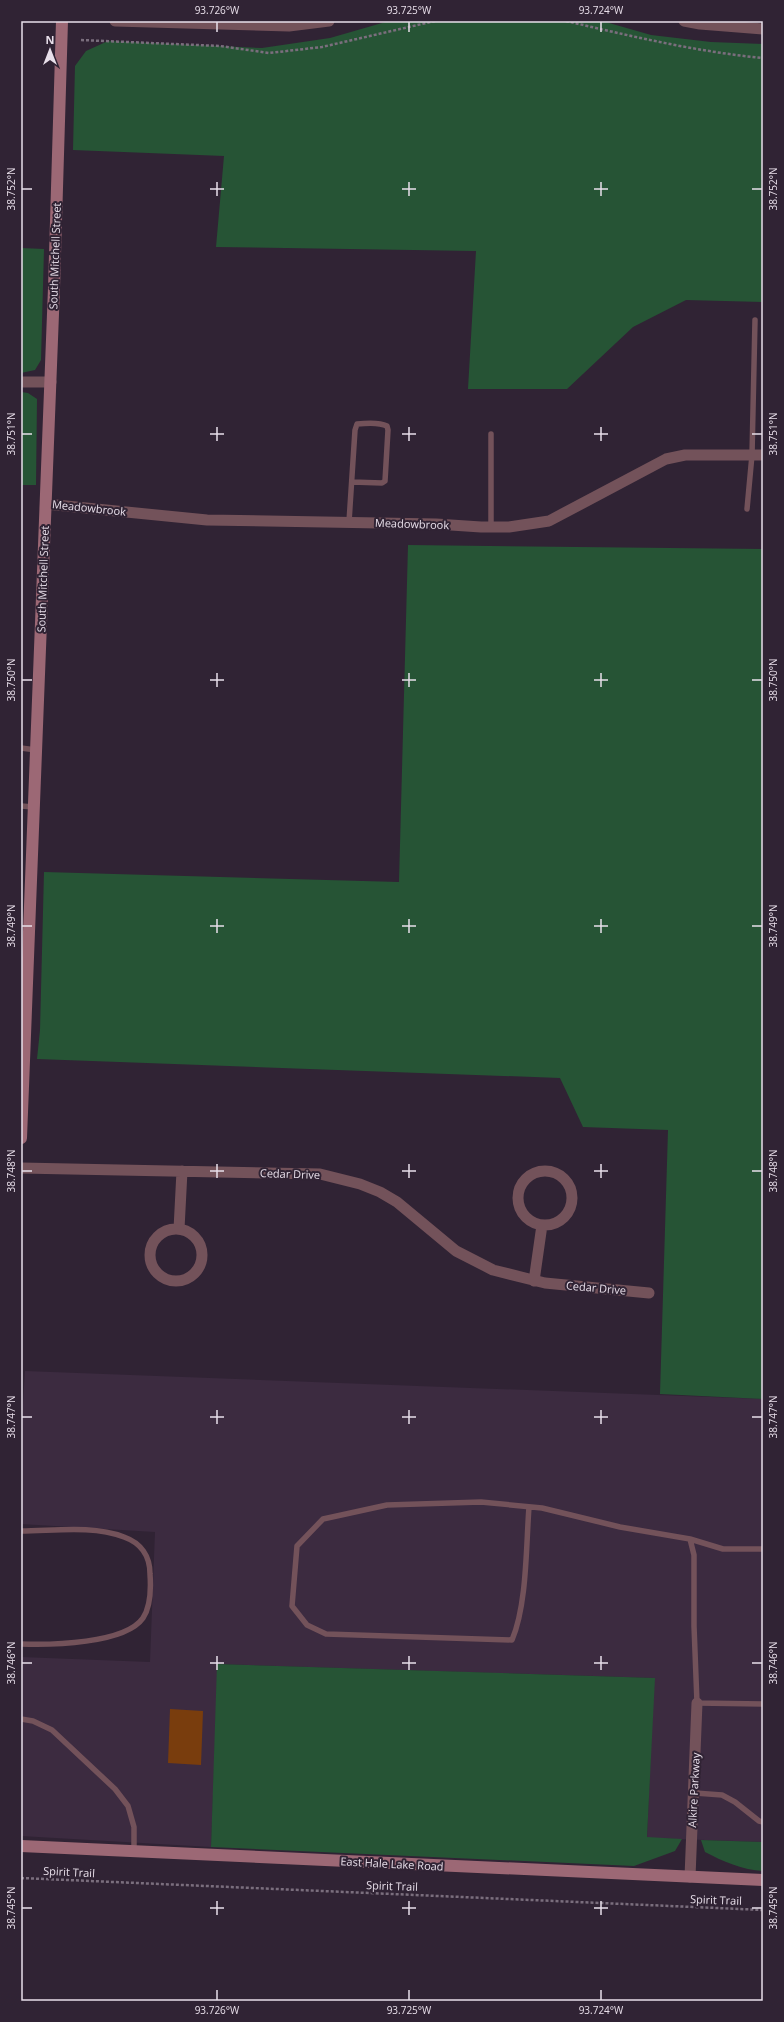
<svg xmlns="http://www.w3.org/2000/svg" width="784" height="2022" font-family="'Open Sans',sans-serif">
<rect width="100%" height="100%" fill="#302334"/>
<path fill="#3c2b40" d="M 25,1371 L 763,1399 L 763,1842 L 647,1838 L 654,1678 L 218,1664 L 211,1847 L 21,1836 L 21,1657 L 150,1662 L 155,1532 L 21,1524 L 21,1436 Z"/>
<path fill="#265435" d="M 389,21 L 602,21 L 651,35 L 711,42 L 763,44 L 763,302 L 686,300 L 633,327 L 567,389 L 468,389 L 476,251 L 216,247 L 224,156 L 73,150 L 75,66 L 86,51 L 108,41 L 262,48 L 330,38 Z
M 21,248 L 44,249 L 41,360 L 35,370 L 21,373 Z
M 21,392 L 28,393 L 37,399 L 36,485 L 21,485 Z
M 408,545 L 763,549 L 763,1399 L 660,1394 L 668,1130 L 583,1127 L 560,1078 L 37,1059 L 40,1030 L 44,872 L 399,882 Z
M 217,1664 L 655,1678 L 647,1837 L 682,1839 L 675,1851 L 634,1866 L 211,1847 Z
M 701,1840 L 763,1842 L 763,1871 C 743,1870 722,1861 705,1852 Z"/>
<path fill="#793d0d" d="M 170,1709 L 203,1711 L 201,1765 L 168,1763 Z"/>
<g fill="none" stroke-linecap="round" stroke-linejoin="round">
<path stroke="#7a6e7d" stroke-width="2.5" stroke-dasharray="3 2" stroke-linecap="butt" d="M 566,21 C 630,36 698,52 763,58
M 81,40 L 220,46 L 269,53 L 322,47 L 435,21
M 21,1878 L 763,1910"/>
<path stroke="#73525a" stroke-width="5.5" d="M 747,509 L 752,455 L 755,320
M 349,522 L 355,430 L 357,424 C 366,423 379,422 387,426 L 388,430 L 385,481 L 382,483 L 352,482
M 491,527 L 491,434
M 21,748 L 36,750
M 21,806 L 34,807
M 529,1507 C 526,1546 527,1605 512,1640 L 326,1634 L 307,1625 L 292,1606 L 297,1546 L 323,1519 L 387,1505 L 481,1502 L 542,1508 L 620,1527 L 690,1539 L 694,1555 L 694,1626 L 697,1703 L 763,1704
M 21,1531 C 54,1531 92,1525 124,1537 C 141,1543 150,1556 150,1574 C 151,1588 151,1606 143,1618 C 125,1644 50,1645 21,1644
M 690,1539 L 723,1549 L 763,1549
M 21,1719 L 33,1721 L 52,1730 L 115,1789 L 128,1806 L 134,1827 L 134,1851
M 695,1793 L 722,1795 L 735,1802 L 759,1821 L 763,1822"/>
<path stroke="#73525a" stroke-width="11" d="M 115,21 L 289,26 L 329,21
M 684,21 L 700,24 L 763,29
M 21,382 L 51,382
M 46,504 L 207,520 L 436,524 L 481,527 L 509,527 L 549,521 L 666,459 L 685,455 L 763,455
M 21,1168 L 320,1174 L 360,1184 L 380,1192 L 397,1202 L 456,1251 L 493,1270 L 545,1283 L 649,1293
M518 1198a27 27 0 1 1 54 0a27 27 0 1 1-54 0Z
M 179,1229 L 182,1171
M150 1255a26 26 0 1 1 52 0a26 26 0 1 1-52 0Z
M 534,1281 L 542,1225
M 690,1877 L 697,1703"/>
<path stroke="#9c6875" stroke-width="12" d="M 21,1138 L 54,288 L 62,21
M 21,1846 L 763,1880"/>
</g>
<path fill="none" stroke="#e8dfea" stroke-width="1.5" d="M 217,22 L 217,32M 409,22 L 409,32M 601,22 L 601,32M 217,182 L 217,196M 409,182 L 409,196M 601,182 L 601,196M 22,189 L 32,189M 210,189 L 224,189M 402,189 L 416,189M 594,189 L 608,189M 752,189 L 762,189M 217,427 L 217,441M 409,427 L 409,441M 601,427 L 601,441M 22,434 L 32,434M 210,434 L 224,434M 402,434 L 416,434M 594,434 L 608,434M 752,434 L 762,434M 217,673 L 217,687M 409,673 L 409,687M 601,673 L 601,687M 22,680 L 32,680M 210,680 L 224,680M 402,680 L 416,680M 594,680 L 608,680M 752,680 L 762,680M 217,919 L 217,933M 409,919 L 409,933M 601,919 L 601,933M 22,926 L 32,926M 210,926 L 224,926M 402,926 L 416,926M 594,926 L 608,926M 752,926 L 762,926M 217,1164 L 217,1178M 409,1164 L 409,1178M 601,1164 L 601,1178M 22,1171 L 32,1171M 210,1171 L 224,1171M 402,1171 L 416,1171M 594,1171 L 608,1171M 752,1171 L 762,1171M 217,1410 L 217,1424M 409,1410 L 409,1424M 601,1410 L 601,1424M 22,1417 L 32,1417M 210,1417 L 224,1417M 402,1417 L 416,1417M 594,1417 L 608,1417M 752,1417 L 762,1417M 217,1656 L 217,1670M 409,1656 L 409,1670M 601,1656 L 601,1670M 22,1663 L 32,1663M 210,1663 L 224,1663M 402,1663 L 416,1663M 594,1663 L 608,1663M 752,1663 L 762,1663M 217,1901 L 217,1915M 409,1901 L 409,1915M 601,1901 L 601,1915M 22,1908 L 32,1908M 210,1908 L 224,1908M 402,1908 L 416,1908M 594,1908 L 608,1908M 752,1908 L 762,1908M 217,1990 L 217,2000M 409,1990 L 409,2000M 601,1990 L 601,2000"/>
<g text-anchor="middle" stroke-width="4" stroke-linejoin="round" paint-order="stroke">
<g font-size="11" fill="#e8dfea" stroke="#302334">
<text transform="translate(55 256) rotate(-88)" y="4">South Mitchell Street</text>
<text transform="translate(89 508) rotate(6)" y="4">Meadowbrook</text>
<text transform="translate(412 524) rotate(2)" y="4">Meadowbrook</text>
<text transform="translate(43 579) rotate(-88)" y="4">South Mitchell Street</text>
<text transform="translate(290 1174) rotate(2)" y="4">Cedar Drive</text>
<text transform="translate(596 1288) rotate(5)" y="4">Cedar Drive</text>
<text transform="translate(694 1790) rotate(-87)" y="4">Alkire Parkway</text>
<text transform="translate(392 1864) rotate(3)" y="4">East Hale Lake Road</text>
<text transform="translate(69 1872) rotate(3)" y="4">Spirit Trail</text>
<text transform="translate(392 1886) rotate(2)" y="4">Spirit Trail</text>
<text transform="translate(716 1900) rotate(2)" y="4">Spirit Trail</text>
</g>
</g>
<rect width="784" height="2022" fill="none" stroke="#302334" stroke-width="44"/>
<g transform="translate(50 50)" stroke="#302334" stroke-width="3" paint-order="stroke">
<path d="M0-3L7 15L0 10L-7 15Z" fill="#e8dfea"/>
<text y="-6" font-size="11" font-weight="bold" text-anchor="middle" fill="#e8dfea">N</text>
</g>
<rect x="22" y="22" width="740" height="1978" fill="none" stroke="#e8dfea" stroke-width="1.5"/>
<g font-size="10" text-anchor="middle" fill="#e8dfea">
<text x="217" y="14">93.726°W</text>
<text x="409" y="14">93.725°W</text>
<text x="601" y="14">93.724°W</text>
<text transform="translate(11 189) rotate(-90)" y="4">38.752°N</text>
<text transform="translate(773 189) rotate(-90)" y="4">38.752°N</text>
<text transform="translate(11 434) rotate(-90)" y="4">38.751°N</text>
<text transform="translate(773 434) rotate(-90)" y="4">38.751°N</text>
<text transform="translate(11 680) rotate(-90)" y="4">38.750°N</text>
<text transform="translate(773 680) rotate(-90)" y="4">38.750°N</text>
<text transform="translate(11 926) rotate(-90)" y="4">38.749°N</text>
<text transform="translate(773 926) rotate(-90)" y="4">38.749°N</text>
<text transform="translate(11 1171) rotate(-90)" y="4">38.748°N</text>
<text transform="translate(773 1171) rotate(-90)" y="4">38.748°N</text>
<text transform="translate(11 1417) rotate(-90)" y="4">38.747°N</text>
<text transform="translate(773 1417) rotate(-90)" y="4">38.747°N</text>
<text transform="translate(11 1663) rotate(-90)" y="4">38.746°N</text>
<text transform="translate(773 1663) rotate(-90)" y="4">38.746°N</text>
<text transform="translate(11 1908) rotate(-90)" y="4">38.745°N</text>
<text transform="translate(773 1908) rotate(-90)" y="4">38.745°N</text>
<text x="217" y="2014">93.726°W</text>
<text x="409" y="2014">93.725°W</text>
<text x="601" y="2014">93.724°W</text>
</g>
</svg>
